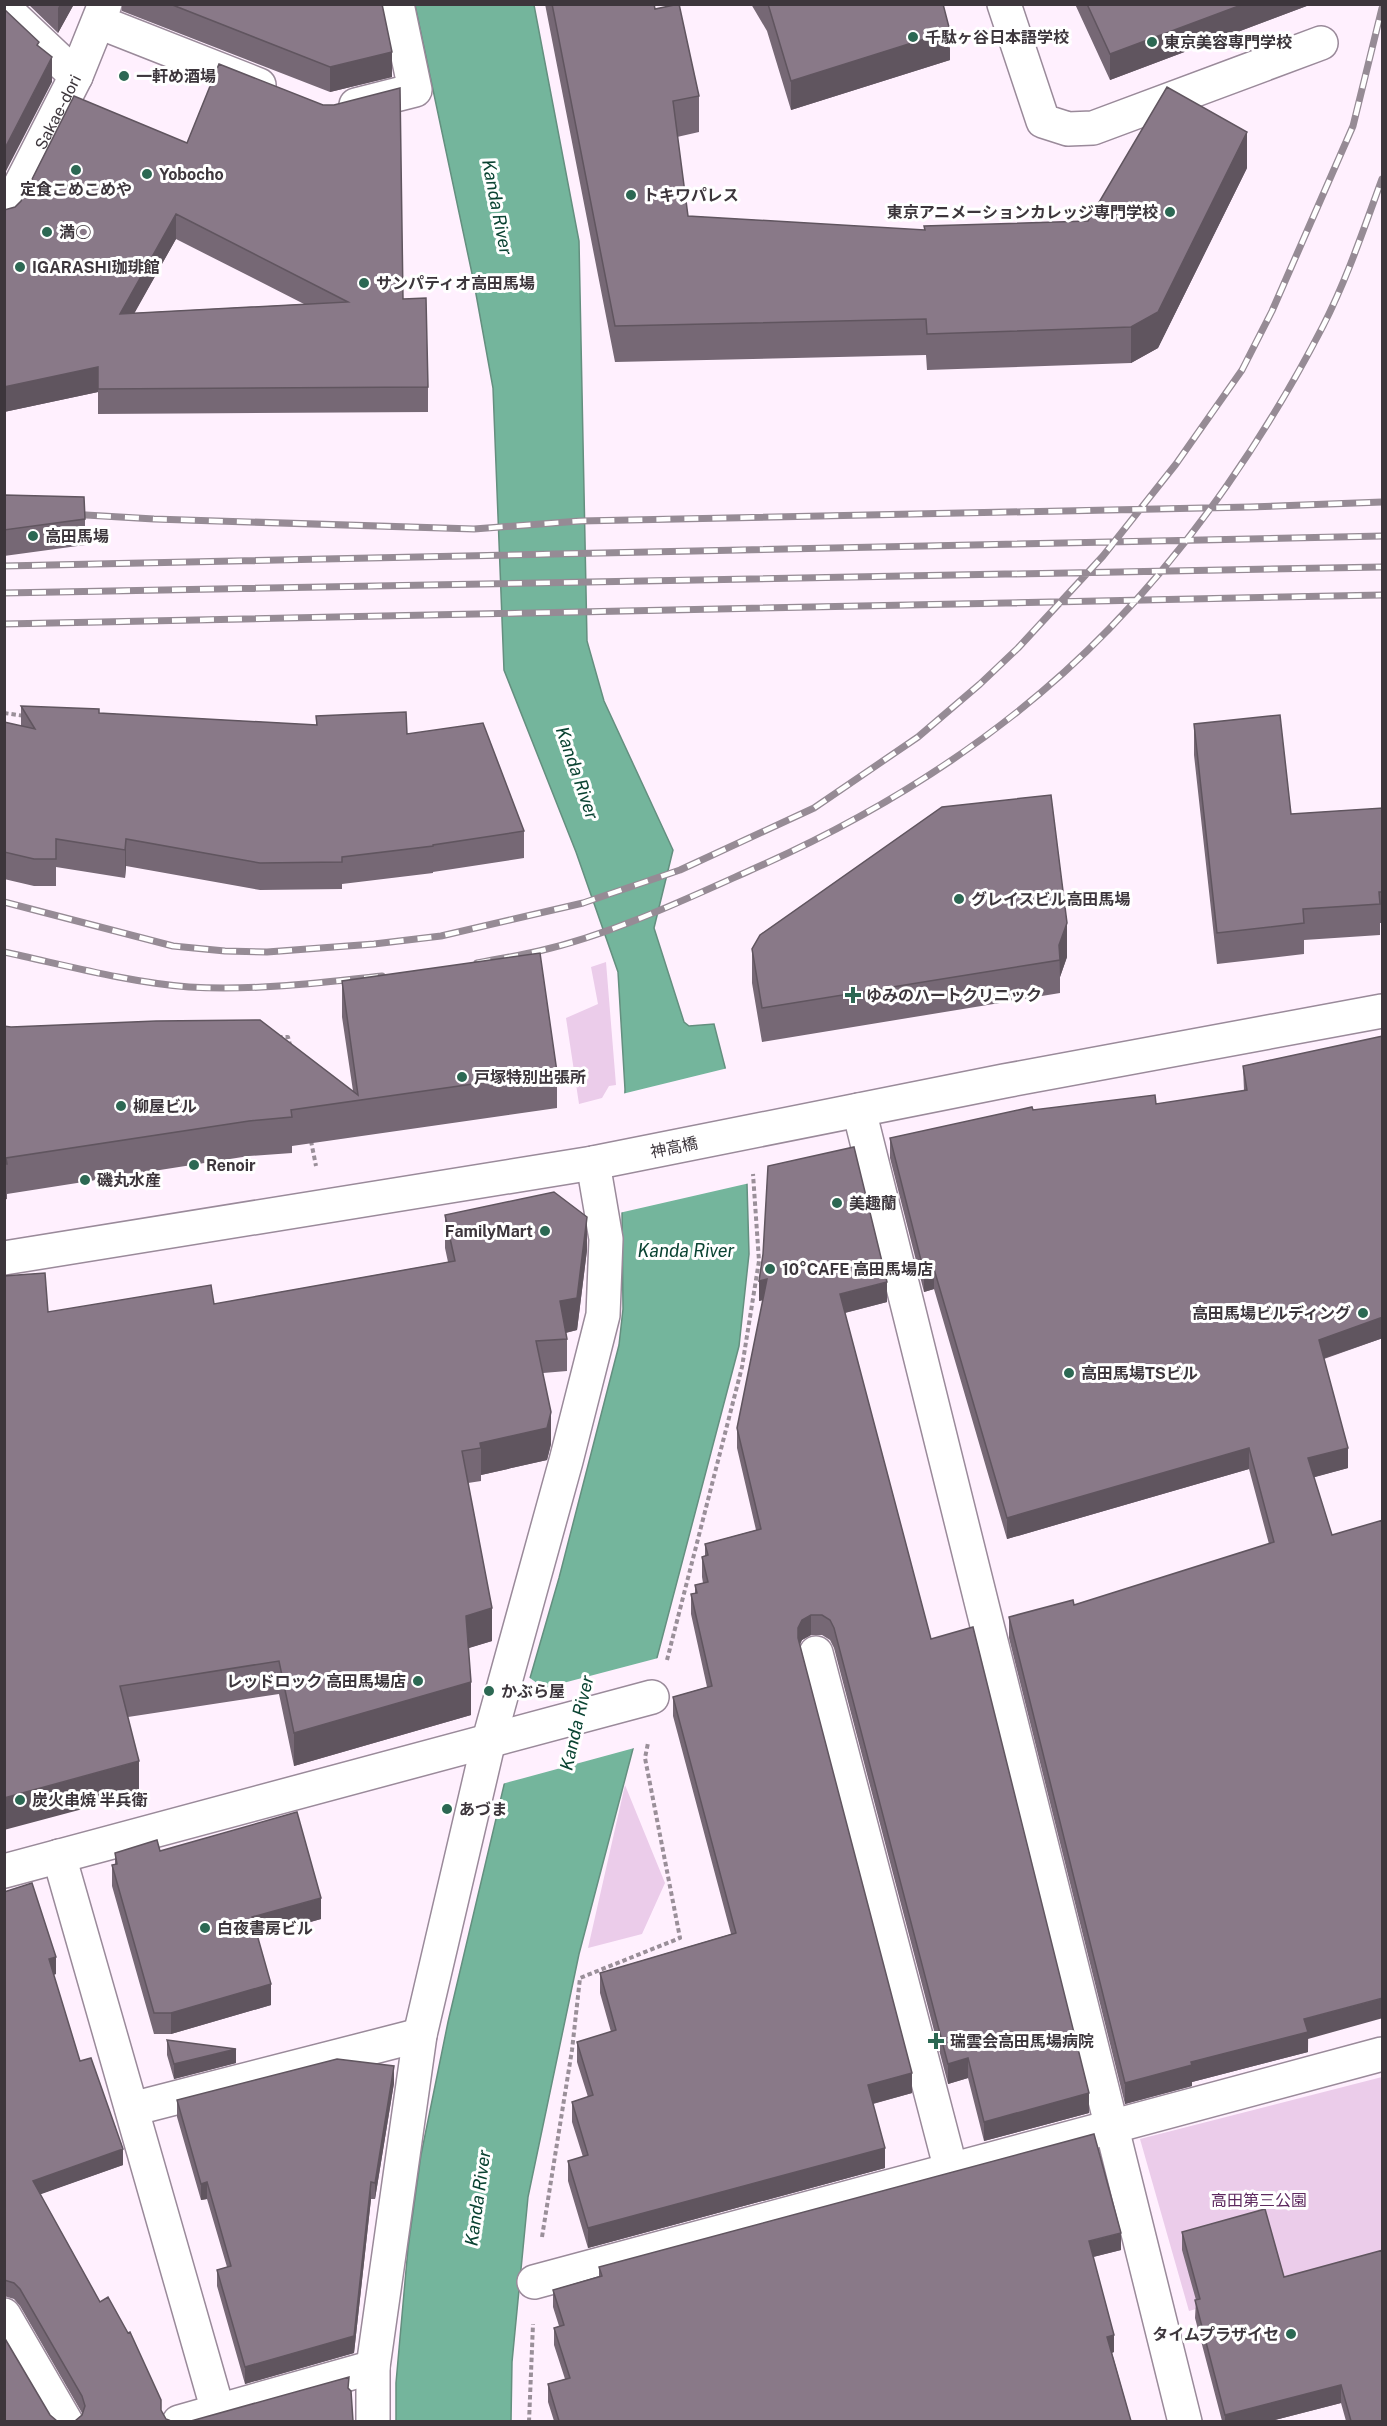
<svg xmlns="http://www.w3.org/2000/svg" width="1387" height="2426" font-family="'Public Sans','Noto Sans JP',sans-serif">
<rect width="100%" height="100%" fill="#fff0fe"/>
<path fill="#ebccea" d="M 606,962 L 616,1085 L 609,1086 L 602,1098 L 579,1104 L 566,1018 L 598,1004 L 591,967 Z
M 625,1785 L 665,1883 L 642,1934 L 588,1948 Z
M 1382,2077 L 1382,2257 L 1189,2311 L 1140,2139 Z"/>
<path fill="#74b59c" stroke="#648f7f" stroke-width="1.5" d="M 415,5 L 534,5 L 579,241 L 587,641 L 604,701 L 673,850 L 654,928 L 684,1022 L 689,1026 L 714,1024 L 725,1067 L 747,1184 L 749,1254 L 739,1346 L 579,1954 L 528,2197 L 512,2362 L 511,2421 L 396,2422 L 396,2383 L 408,2248 L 421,2155 L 448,2022 L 526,1692 L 559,1578 L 619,1345 L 623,1309 L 622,1209 L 625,1089 L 618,972 L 576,852 L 504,670 L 493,388 L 474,283 Z"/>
<path fill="#fff0fe" d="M 728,1068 L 750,1183 L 619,1213 L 622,1094 Z
M 662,1657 L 638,1747 L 502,1784 L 527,1676 L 544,1688 Z"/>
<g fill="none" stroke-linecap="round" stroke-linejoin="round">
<g stroke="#9a8a9a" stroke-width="36">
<g id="minor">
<path d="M 1004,4 L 1043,121 L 1068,129 L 1093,128 L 1321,43"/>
<path d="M 4,8 L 76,76"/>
<path d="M 99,22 L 259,85"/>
<path d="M 356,105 L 415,90 L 397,4"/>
<path id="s1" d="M 4,217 L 76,76 L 105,4"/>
<path d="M 859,1110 L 1185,2422"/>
<path d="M 4,1258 L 593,1163 L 1004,1081 L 1382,1011"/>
<path d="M 816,1653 L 951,2170"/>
<path d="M 59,1856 L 218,2411"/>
<path d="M 4,1871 L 652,1697"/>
<path d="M 132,2109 L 420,2035"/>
<path d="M 534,2282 L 1382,2054"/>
<path d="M 4,2315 L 66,2422"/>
<path d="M 179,2422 L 373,2367"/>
<path d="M 373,2422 L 373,2367 L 420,2035 L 489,1740 L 566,1461 L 603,1315 L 606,1239 L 593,1163"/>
</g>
</g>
<path stroke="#9a8f99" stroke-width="4" stroke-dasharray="4.5 3" stroke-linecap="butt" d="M 4,713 L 25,716
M 278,1037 L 288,1037 L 290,1045
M 311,1141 L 316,1166
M 667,1660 L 742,1367 L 759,1261 L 753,1174
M 542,2237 L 572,2050 L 580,1978 L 680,1938 L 645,1758 L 648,1743
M 529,2422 L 533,2324"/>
<use href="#minor" stroke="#fff" stroke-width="33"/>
<g stroke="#968b95" stroke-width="7">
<path id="rail" d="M 69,514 L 154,519 L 474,529 L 580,521 L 1250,507 L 1382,502
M 4,566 L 1382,536
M 4,593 L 1382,567
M 4,624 L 1382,595
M 4,902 L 173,946 L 225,951 L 267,952 L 374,944 L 441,936 L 583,903 L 680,870 L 814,808 L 918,737 L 980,684 L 1018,648 L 1103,556 L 1176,464 L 1242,370 L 1272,311 L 1353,126 L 1382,8
M 4,952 C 65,965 127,982 189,987 C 253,991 318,983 382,976
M 477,963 C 497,959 518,956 539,951 C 612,934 682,901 751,870 C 883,812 1008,733 1109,629 C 1194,542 1268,433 1323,326 C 1347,279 1364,228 1382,179"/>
</g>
<use href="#rail" stroke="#fff" stroke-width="4.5" stroke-dasharray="14" stroke-linecap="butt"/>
</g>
<path fill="#766875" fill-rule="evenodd" d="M 28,4 L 74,4 L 58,33 Z
M 122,4 L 382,4 L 392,77 L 330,92 L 122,11 Z
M 545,4 L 654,4 L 655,9 L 699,96 L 699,132 L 677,137 L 688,216 L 924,230 L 1088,221 L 1247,168 L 1158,348 L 1131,363 L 927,370 L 926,355 L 615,362 Z
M 751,4 L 943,4 L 950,60 L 791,110 L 767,31 Z
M 1075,4 L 1312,4 L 1110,80 Z
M 74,96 L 403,299 L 428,387 L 428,412 L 98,414 L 98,392 L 4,412 L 4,210 L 15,207 L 21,201 ZM 176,239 L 304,304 L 134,313 Z
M 4,495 L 85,519 L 85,545 L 4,556 Z
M 21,706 L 99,713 L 316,725 L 316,716 L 407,734 L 524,831 L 524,858 L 433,872 L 433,873 L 342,884 L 342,889 L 260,890 L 126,866 L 125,878 L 56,867 L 56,886 L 34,886 L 4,879 L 4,722 L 21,726 Z
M 1194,724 L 1291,814 L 1383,808 L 1383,923 L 1380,923 L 1380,935 L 1304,940 L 1304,954 L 1217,964 L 1194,755 Z
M 1382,736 L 1383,736 L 1383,774 L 1382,767 Z
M 752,949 L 1067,957 L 1060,977 L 1060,993 L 762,1042 L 752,983 Z
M 342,981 L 557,1072 L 557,1108 L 292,1146 L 292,1153 L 249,1156 L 7,1194 L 7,1199 L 4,1200 L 4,1026 L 353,1091 L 342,1017 Z
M 1383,1036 L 1383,1338 L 1324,1359 L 1348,1468 L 1314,1477 L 1308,2052 L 1192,2082 L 1192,2086 L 1125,2104 L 1009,1638 L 1009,1617 L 1074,1605 L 1269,1544 L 1249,1469 L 1007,1539 L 934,1289 L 924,1292 L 890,1158 L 890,1138 L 1033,1110 L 1156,1104 L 1244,1091 L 1243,1066 Z
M 445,1215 L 587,1250 L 577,1330 L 566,1333 L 567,1339 L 567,1371 L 543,1373 L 551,1444 L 547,1460 L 481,1475 L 481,1481 L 468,1483 L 492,1641 L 468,1648 L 471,1715 L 294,1766 L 279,1694 L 128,1717 L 139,1794 L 48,1312 L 214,1304 L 448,1262 L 445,1248 Z
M 759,1281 L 887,1302 L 845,1313 L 931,1639 L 1089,2113 L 984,2141 L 968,2078 L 948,2084 L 834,1648 L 830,1640 L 822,1635 L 811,1635 L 802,1640 L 800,1645 L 912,2093 L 873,2104 L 885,2168 L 588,2248 L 568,2181 L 568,2161 L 583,2157 L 572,2122 L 572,2102 L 588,2097 L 577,2062 L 577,2042 L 611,2032 L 600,1993 L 600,1973 L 731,1934 L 673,1716 L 673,1697 L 707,1687 L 691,1614 L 691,1594 L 695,1593 L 695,1585 L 703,1583 L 702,1577 L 702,1557 L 705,1556 L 705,1544 L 756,1530 L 737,1448 L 737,1428 L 763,1300 L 759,1301 Z
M 160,1851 L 321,1919 L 258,1937 L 271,2005 L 171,2034 L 154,2034 L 112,1886 L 112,1865 L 115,1864 L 115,1853 Z
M 4,1892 L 56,1974 L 53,1975 L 80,2061 L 123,2165 L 40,2194 L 100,2302 L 166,2419 L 82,2415 L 82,2413 L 20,2306 L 14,2299 L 4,2296 Z
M 167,2040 L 236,2063 L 174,2079 L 167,2055 Z
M 394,2083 L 375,2199 L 371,2199 L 354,2353 L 245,2384 L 217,2286 L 217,2270 L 227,2267 L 207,2199 L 201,2200 L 177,2117 L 177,2100 Z
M 1182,2232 L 1284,2277 L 1383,2421 L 1346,2421 L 1341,2403 L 1271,2421 L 1222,2421 L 1195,2318 L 1196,2300 L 1182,2250 Z
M 1121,2250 L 1093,2257 L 1114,2352 L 1112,2353 L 1131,2421 L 554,2421 L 548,2402 L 548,2384 L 565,2379 L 554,2345 L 554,2328 L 559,2326 L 553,2307 L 553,2290 L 599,2276 L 599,2267 Z"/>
<path fill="#60555f" d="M 60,4 L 74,4 L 58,33 L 58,8 Z
M 1244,4 L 1312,4 L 1110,80 L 1110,54 Z
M 950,31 L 950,60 L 791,110 L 791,81 Z
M 392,52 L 392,77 L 330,92 L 330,67 Z
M 52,57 L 52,82 L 4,175 L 4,150 Z
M 1247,132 L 1247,168 L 1158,348 L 1131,363 L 1131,327 Z
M 176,214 L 176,239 L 120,339 L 120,314 Z
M 98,367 L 98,392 L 4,412 L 4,387 Z
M 126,839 L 126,866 L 125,878 L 125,850 Z
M 1067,923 L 1067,957 L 1060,977 L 1059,945 Z
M 587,1217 L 587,1250 L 577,1330 L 560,1334 L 560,1301 Z
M 934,1269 L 934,1289 L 924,1292 L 924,1272 Z
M 767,1279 L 767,1299 L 759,1301 L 759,1281 Z
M 887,1282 L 887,1302 L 840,1314 L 840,1294 Z
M 1383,1317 L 1383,1338 L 1319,1360 L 1319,1340 Z
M 551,1412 L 551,1444 L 547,1460 L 481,1475 L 481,1448 L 480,1443 Z
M 1249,1448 L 1249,1469 L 1007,1539 L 1007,1518 Z
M 1348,1448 L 1348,1468 L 1308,1479 L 1308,1458 Z
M 492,1608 L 492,1641 L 466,1649 L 466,1616 Z
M 811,1615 L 811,1635 L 802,1640 L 798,1647 L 798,1628 L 802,1620 Z
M 471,1682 L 471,1715 L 294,1766 L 294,1733 Z
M 139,1761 L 139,1794 L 4,1830 L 4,1798 Z
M 321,1898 L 321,1919 L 252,1938 L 252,1917 Z
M 56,1957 L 56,1974 L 49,1976 L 49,1959 Z
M 271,1984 L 271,2005 L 171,2034 L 171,2013 Z
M 1383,1998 L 1383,2018 L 1308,2039 L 1308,2052 L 1192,2082 L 1192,2086 L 1125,2104 L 1125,2083 L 1191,2062 L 1304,2019 Z
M 236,2049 L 236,2063 L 174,2079 L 174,2064 Z
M 968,2058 L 968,2078 L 948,2084 L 948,2064 Z
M 394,2066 L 394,2083 L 375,2199 L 375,2183 Z
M 912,2073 L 912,2093 L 868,2105 L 868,2085 Z
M 1089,2093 L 1089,2113 L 984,2141 L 984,2122 Z
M 885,2148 L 885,2168 L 588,2248 L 588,2228 Z
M 123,2149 L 123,2165 L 33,2197 L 33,2181 Z
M 207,2182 L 207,2199 L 201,2200 L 201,2184 Z
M 371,2182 L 371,2199 L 354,2353 L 245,2384 L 245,2367 Z
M 1121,2233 L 1121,2250 L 1089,2258 L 1089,2241 Z
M 1114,2335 L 1114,2352 L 1107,2354 L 1107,2337 Z
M 1341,2385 L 1341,2403 L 1271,2421 L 1225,2421 L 1225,2415 Z"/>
<path fill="#897988" stroke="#60555f" stroke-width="1.5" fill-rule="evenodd" d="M 170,4 L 382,4 L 392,52 L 330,67 Z
M 552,4 L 654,4 L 655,9 L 679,4 L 699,96 L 673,101 L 688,216 L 925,230 L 924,226 L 1088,221 L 1167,87 L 1247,132 L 1158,312 L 1131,327 L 927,334 L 926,319 L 615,326 Z
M 768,4 L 943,4 L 950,31 L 791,81 Z
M 1087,4 L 1244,4 L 1110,54 Z
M 4,9 L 39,42 L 37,45 L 52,57 L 4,150 Z
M 219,64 L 323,105 L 334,105 L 400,88 L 403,299 L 426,298 L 428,387 L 98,389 L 98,367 L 4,387 L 4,210 L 15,207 L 21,201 L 74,96 L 187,143 ZM 176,214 L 348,302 L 120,314 Z
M 4,495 L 84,497 L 85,519 L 4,530 Z
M 21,706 L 99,709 L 99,713 L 317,725 L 316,716 L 406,712 L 407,734 L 483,723 L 524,831 L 433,845 L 433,846 L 342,857 L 342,862 L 260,863 L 126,839 L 125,850 L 56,839 L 56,859 L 34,859 L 4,852 L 4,722 L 35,729 Z
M 1280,715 L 1291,814 L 1383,808 L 1383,892 L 1379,892 L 1380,904 L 1303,909 L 1304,923 L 1217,933 L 1194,724 Z
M 1051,795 L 1067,923 L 1059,945 L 1060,960 L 762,1008 L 752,949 L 760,935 L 942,807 Z
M 540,953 L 557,1072 L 291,1110 L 292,1117 L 249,1121 L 6,1158 L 7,1164 L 4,1164 L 4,1026 L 11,1027 L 156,1021 L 260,1020 L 358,1095 L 342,981 Z
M 1383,1036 L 1383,1317 L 1319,1340 L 1348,1448 L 1308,1458 L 1332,1535 L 1383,1520 L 1383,1998 L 1304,2019 L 1308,2032 L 1191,2062 L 1192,2065 L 1125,2083 L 1009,1617 L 1073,1600 L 1074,1605 L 1274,1542 L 1249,1448 L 1007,1518 L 934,1269 L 924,1272 L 890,1138 L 1032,1107 L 1033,1110 L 1155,1095 L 1156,1104 L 1247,1090 L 1243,1066 Z
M 854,1147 L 887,1282 L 840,1294 L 931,1639 L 973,1627 L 1089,2093 L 984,2122 L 968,2058 L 948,2064 L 834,1628 L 830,1620 L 822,1615 L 811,1615 L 802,1620 L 798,1628 L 798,1638 L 912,2073 L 868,2085 L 885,2148 L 588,2228 L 568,2161 L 588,2155 L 572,2102 L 593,2095 L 577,2042 L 616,2030 L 600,1973 L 736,1933 L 673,1697 L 712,1686 L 691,1594 L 697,1593 L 695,1585 L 708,1582 L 702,1557 L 708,1555 L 705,1544 L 761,1529 L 737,1428 L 767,1279 L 759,1281 L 763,1254 L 768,1166 Z
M 554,1192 L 587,1217 L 577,1298 L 560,1301 L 567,1339 L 536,1341 L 551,1412 L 547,1428 L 480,1443 L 481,1448 L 462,1451 L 492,1608 L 466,1616 L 471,1682 L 294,1733 L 279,1661 L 120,1686 L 139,1761 L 4,1798 L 4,1276 L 45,1273 L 48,1312 L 211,1285 L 214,1304 L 455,1261 L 445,1215 Z
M 297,1812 L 321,1898 L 252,1917 L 271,1984 L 171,2013 L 154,2013 L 112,1865 L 117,1864 L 115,1853 L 157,1840 L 160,1851 Z
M 32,1883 L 56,1957 L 49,1959 L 80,2061 L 91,2058 L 123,2149 L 33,2181 L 100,2302 L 108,2297 L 128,2333 L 130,2332 L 161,2400 L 161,2410 L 166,2419 L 171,2421 L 75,2421 L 82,2415 L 85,2406 L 82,2396 L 20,2289 L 14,2283 L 4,2280 L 4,1892 Z
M 167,2040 L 236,2049 L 174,2064 Z
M 337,2059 L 394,2066 L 375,2183 L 371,2182 L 354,2336 L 245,2367 L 217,2270 L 231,2266 L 207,2182 L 201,2184 L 177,2100 Z
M 1094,2134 L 1121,2233 L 1089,2241 L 1114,2335 L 1107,2337 L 1131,2421 L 559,2421 L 548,2384 L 570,2378 L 554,2328 L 564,2325 L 553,2290 L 602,2276 L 599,2267 Z
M 1265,2209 L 1284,2277 L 1383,2250 L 1383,2421 L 1351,2421 L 1341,2385 L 1225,2415 L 1195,2300 L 1200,2299 L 1182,2232 Z
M 4,2337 L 50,2415 L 57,2421 L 4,2421 Z
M 349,2377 L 348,2388 L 351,2391 L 353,2421 L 191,2421 Z"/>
<g fill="#2c6853" stroke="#fff" stroke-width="2">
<circle cx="913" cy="37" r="6"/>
<circle cx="1152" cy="42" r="6"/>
<circle cx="124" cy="76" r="6"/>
<circle cx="76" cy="170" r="6"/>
<circle cx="147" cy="174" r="6"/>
<circle cx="631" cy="195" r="6"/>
<circle cx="1170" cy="212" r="6"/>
<circle cx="47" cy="232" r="6"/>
<circle cx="20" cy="267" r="6"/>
<circle cx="364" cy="283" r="6"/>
<circle cx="33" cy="536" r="6"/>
<circle cx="959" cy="899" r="6"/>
<path d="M850 986h6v6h6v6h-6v6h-6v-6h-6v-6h6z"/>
<circle cx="462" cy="1077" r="6"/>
<circle cx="121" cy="1106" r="6"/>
<circle cx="194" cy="1165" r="6"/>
<circle cx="85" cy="1180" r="6"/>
<circle cx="837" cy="1203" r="6"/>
<circle cx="545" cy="1231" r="6"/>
<circle cx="770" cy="1269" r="6"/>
<circle cx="1363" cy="1313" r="6"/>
<circle cx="1069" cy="1373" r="6"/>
<circle cx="418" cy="1681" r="6"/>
<circle cx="489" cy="1691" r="6"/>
<circle cx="20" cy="1800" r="6"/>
<circle cx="447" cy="1809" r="6"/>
<circle cx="205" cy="1928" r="6"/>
<path d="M933 2032h6v6h6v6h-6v6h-6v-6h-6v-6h6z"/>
<circle cx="1291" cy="2334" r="6"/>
</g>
<g text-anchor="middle" stroke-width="6" stroke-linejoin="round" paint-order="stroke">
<g font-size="16" font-weight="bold" fill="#3d363c" stroke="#fff" text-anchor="start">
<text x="925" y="43">千駄ヶ谷日本語学校</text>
<text x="1164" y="48">東京美容専門学校</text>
<text x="136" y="82">一軒め酒場</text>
<text x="159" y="180">Yobocho</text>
<text x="76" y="195" text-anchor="middle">定食こめこめや</text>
<text x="643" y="201">トキワパレス</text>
<text x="1158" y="218" text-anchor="end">東京アニメーションカレッジ専門学校</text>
<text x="59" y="238">満○</text>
<text x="32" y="273">IGARASHI珈琲館</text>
<text x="376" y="289">サンパティオ高田馬場</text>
<text x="45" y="542">高田馬場</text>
<text x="971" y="905">グレイスビル高田馬場</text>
<text x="866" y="1001">ゆみのハートクリニック</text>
<text x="474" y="1083">戸塚特別出張所</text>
<text x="133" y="1112">柳屋ビル</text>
<text x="206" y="1171">Renoir</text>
<text x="97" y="1186">磯丸水産</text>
<text x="849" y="1209">美趣蘭</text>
<text x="533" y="1237" text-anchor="end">FamilyMart</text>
<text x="782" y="1275">10°CAFE 高田馬場店</text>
<text x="1351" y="1319" text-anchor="end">高田馬場ビルディング</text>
<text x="1081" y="1379">高田馬場TSビル</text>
<text x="406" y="1687" text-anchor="end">レッドロック 高田馬場店</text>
<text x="501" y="1697">かぶら屋</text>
<text x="32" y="1806">炭火串焼 半兵衛</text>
<text x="459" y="1815">あづま</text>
<text x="217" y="1934">白夜書房ビル</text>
<text x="950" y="2047">瑞雲会高田馬場病院</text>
<text x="1279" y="2340" text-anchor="end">タイムプラザイセ</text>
</g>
<g font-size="16" fill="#3d363c" stroke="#fff">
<text dy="6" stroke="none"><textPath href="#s1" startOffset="118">Sakae-dori</textPath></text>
<text transform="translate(674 1147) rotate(-12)" y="6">神高橋</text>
</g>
<g font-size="16" fill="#5d295e" stroke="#fff">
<text x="1259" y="2206">高田第三公園</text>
</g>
<g font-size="18" font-style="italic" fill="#0a4332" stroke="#fff">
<text transform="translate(497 207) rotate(79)" y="6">Kanda River</text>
<text transform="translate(577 773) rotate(71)" y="6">Kanda River</text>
<text x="686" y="1257">Kanda River</text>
<text transform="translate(577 1723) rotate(-77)" y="6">Kanda River</text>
<text transform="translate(478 2198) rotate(-82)" y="6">Kanda River</text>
</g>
</g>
<rect width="1387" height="2426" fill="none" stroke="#3d363c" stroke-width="12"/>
</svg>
